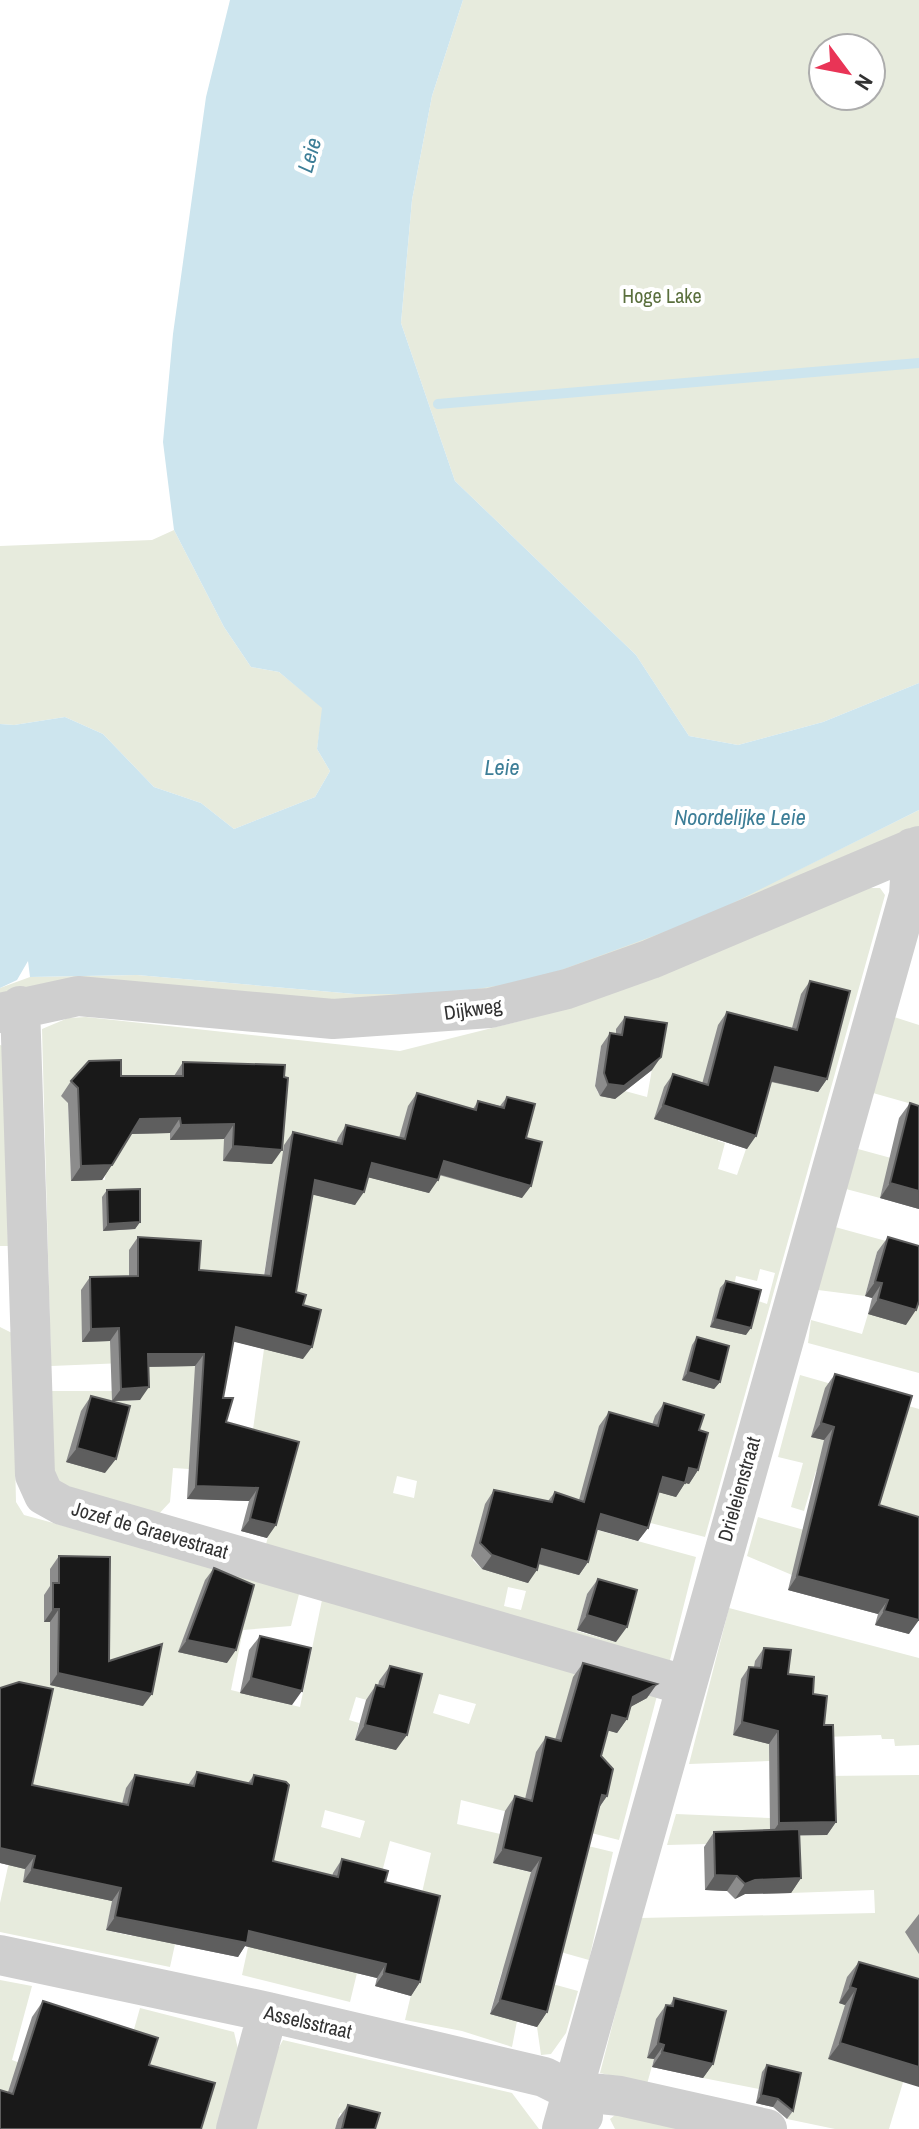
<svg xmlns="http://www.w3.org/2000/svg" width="919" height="2129" font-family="'Archivo Narrow',sans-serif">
<rect width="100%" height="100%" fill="#fff"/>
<path fill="#e7ebdd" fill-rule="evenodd" d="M 463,0 L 919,0 L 919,683 L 823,722 L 738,745 L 689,736 L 636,655 L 455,481 L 401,323 L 412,200 L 432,96 ZM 823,48 L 871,48 L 871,96 L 823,96 Z
M 174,530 L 224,627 L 251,667 L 279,672 L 323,708 L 317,749 L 330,771 L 315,797 L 234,829 L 201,803 L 154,787 L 103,734 L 65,717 L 14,725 L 0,724 L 0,546 L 152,540 Z
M 919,810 L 919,831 L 650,951 L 464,1001 L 0,1000 L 0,988 L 30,977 L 137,975 L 355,994 L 444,994 L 782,878 Z
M 865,888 L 880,888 L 885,895 L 705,1537 L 639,1520 L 590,1528 L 696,1557 L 670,1660 L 657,1665 L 265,1548 L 290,1456 L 251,1444 L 264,1349 L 294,1318 L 274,1213 L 257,1317 L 241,1316 L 189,1469 L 173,1468 L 170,1502 L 156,1517 L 60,1488 L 54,1473 L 52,1391 L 112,1391 L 112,1401 L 140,1400 L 124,1363 L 51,1366 L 42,1029 L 68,1018 L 86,1017 L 400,1051 L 532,1018 L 613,992 ZM 658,1036 L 647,1097 L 625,1091 L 615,1099 L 598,1093 L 595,1085 L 601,1046 L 614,1048 ZM 110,1075 L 105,1180 L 71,1180 L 68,1103 L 76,1090 L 76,1076 ZM 722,1125 L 746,1149 L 737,1175 L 718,1169 L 725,1143 L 718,1141 ZM 102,1197 L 135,1229 L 104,1231 ZM 760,1269 L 775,1273 L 767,1304 L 733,1292 L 736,1276 L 757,1281 ZM 397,1476 L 417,1481 L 414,1498 L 393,1493 ZM 476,1546 L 555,1568 L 506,1555 L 500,1574 L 482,1569 L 473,1560 ZM 508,1587 L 526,1591 L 521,1610 L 504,1606 ZM 587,1594 L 626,1605 L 616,1642 L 577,1631 Z
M 894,1017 L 919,1025 L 919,1106 L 873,1093 Z
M 0,1045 L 4,1046 L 8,1246 L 0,1246 Z
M 858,1149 L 891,1158 L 880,1198 L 846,1189 Z
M 835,1227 L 919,1250 L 877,1252 L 865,1296 L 818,1290 Z
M 919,1284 L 919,1373 L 808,1343 L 811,1320 L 862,1334 L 868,1314 Z
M 0,1327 L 12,1333 L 16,1502 L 24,1515 L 204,1564 L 299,1594 L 291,1626 L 243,1630 L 231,1690 L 300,1707 L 322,1600 L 658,1692 L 619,1840 L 461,1800 L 457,1824 L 509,1836 L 496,1850 L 494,1863 L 554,1878 L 584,1845 L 613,1852 L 589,1960 L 557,1951 L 502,1971 L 490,2013 L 517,2021 L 512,2047 L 462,2031 L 405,2020 L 431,1910 L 419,1906 L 431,1853 L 390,1841 L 379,1884 L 333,1873 L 328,1890 L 269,1951 L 357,1973 L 350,2002 L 242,1975 L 262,1882 L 185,1899 L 170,1967 L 0,1932 L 0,1903 L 26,1784 L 0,1764 ZM 439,1694 L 476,1704 L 469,1724 L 433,1713 ZM 356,1697 L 374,1702 L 355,1740 L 359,1723 L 349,1720 ZM 325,1810 L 365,1821 L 360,1838 L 321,1827 ZM 119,1871 L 133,1935 L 132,1936 L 106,1930 Z
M 800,1375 L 919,1409 L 919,1533 L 870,1518 L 877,1488 L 816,1471 L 804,1511 L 791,1507 L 803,1463 L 778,1457 Z
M 758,1517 L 907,1559 L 792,1575 L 747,1556 Z
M 729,1608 L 919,1658 L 919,1745 L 895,1746 L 894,1739 L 882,1739 L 881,1735 L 824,1737 L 824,1759 L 689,1764 Z
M 919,1775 L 919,1923 L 906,1932 L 919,1953 L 919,2029 L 889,2129 L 835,2129 L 787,2119 L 796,2081 L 763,2073 L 759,2089 L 703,2078 L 706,2063 L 713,2065 L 718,2040 L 654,2059 L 647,2084 L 600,2073 L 640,1918 L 875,1913 L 874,1890 L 791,1893 L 788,1842 L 667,1845 L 676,1814 L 770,1818 L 771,1836 L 826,1835 L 826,1776 Z
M 0,1980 L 32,1986 L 12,2060 L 28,2066 L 0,2129 Z
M 549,1983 L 578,1991 L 566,2033 L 551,2054 L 541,2055 L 537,2027 Z
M 140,2008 L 234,2032 L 238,2049 L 218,2129 L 106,2129 Z
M 283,2040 L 512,2093 L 539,2129 L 369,2129 L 361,2119 L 340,2113 L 335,2129 L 250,2129 L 265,2072 Z
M 620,2111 L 704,2129 L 615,2129 L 610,2119 Z"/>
<path fill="#cde5ee" d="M 230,0 L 463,0 L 432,96 L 412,200 L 401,323 L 455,481 L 636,655 L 689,736 L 738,745 L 823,722 L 919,683 L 919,810 L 705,917 L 534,980 L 444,994 L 355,994 L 137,975 L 30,977 L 28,961 L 17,980 L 0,988 L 0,724 L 14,725 L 65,717 L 103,734 L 154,787 L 201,803 L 234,829 L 315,797 L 330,771 L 317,749 L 322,708 L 279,672 L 251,667 L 224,627 L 174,530 L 163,442 L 173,334 L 206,97 Z"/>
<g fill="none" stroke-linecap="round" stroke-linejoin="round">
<path stroke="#cde5ee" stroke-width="10" d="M 438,404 L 919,363"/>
<path stroke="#cfcfcf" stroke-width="40" d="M 20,1006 L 35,1475 L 44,1495 L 62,1505 L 684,1685
M 0,1013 L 78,996 L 333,1019 L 490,1008 L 567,989 L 651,959 L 919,846
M 0,1955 L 268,2012 L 544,2077 L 572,2091 L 583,2116
M 572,2091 L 620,2096 L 767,2129
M 236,2129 L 268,2012
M 562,2129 L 909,895 L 912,848"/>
</g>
<path fill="#8c8c8c" d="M 810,981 L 827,1079 L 818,1092 L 771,1082 L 747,1149 L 654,1119 L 664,1087 L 673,1074 L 702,1084 L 718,1025 L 727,1012 L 792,1028 L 801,994 Z
M 625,1017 L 652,1070 L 615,1099 L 600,1096 L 595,1086 L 601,1046 L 610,1033 L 616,1034 L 616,1029 Z
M 183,1062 L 272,1164 L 223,1161 L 224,1139 L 170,1140 L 170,1133 L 131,1134 L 102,1180 L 71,1181 L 68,1103 L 61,1096 L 71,1081 L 121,1076 L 174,1076 Z
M 417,1093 L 473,1109 L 478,1101 L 500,1106 L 507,1097 L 526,1138 L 522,1198 L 439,1175 L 429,1193 L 368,1177 L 355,1205 L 312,1194 L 296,1292 L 303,1305 L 303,1359 L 233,1341 L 223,1398 L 226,1422 L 299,1442 L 267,1538 L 241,1531 L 249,1501 L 187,1499 L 195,1366 L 148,1367 L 140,1400 L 112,1401 L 110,1341 L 82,1342 L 81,1290 L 90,1277 L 129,1276 L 129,1250 L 138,1237 L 199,1270 L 264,1276 L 284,1145 L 293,1132 L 336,1143 L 338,1138 L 346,1125 L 399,1138 L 408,1106 Z
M 910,1103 L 919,1106 L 919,1209 L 880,1198 L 899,1118 Z
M 107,1190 L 140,1222 L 135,1229 L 103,1231 L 102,1197 Z
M 888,1237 L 906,1325 L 868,1314 L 872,1298 L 865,1296 L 877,1252 Z
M 726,1281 L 746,1335 L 710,1327 L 720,1288 Z
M 697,1337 L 720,1382 L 714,1389 L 682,1380 L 692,1345 Z
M 835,1374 L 879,1505 L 909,1634 L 875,1625 L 878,1614 L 788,1590 L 824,1440 L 811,1437 L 825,1388 Z
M 91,1396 L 105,1473 L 66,1462 L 81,1411 Z
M 664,1403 L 699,1430 L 698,1470 L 689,1484 L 685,1483 L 676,1497 L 659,1492 L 648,1528 L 638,1541 L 597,1529 L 588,1562 L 579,1575 L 538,1564 L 528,1583 L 482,1569 L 471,1556 L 485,1504 L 494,1490 L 548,1501 L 555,1492 L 579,1500 L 599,1426 L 609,1412 L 652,1425 L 655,1416 Z
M 59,1556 L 109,1661 L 143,1706 L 50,1685 L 50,1622 L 44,1622 L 44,1595 L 50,1586 L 50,1569 Z
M 214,1568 L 227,1663 L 178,1652 L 205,1580 Z
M 598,1579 L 616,1642 L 577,1630 L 587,1594 Z
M 260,1636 L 292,1705 L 240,1693 L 249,1650 Z
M 764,1648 L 788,1674 L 813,1694 L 824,1725 L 836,1822 L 827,1835 L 799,1835 L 801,1878 L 791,1893 L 745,1894 L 735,1899 L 727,1891 L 705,1890 L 704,1847 L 714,1832 L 770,1830 L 769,1744 L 733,1735 L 741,1679 L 749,1667 L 754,1667 L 755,1661 Z
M 583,1663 L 647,1698 L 630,1707 L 627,1719 L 617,1733 L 608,1730 L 601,1756 L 607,1796 L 599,1808 L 547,2012 L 537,2027 L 490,2014 L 531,1872 L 493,1863 L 505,1811 L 515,1796 L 525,1799 L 536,1752 L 546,1737 L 555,1740 L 573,1677 Z
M 390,1666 L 396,1750 L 355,1740 L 366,1700 L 376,1685 L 378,1686 L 379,1681 Z
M 0,1688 L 32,1785 L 122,1804 L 126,1788 L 135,1775 L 188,1785 L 197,1772 L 248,1783 L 254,1775 L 273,1861 L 332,1876 L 333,1873 L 342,1859 L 385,1882 L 420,1982 L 411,1996 L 375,1986 L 377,1978 L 245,1946 L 238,1957 L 106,1930 L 112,1901 L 23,1882 L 25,1869 L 0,1863 Z
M 919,1914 L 919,1954 L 905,1932 Z
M 859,1962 L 919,1979 L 828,2059 L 845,2005 L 839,2003 L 847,1977 Z
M 674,1998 L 713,2064 L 703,2078 L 652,2067 L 654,2059 L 647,2058 L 656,2019 L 666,2005 L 670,2005 Z
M 43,2001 L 149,2065 L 201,2129 L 8,2092 L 32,2017 Z
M 767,2065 L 793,2111 L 787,2119 L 773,2107 L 756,2103 L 762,2072 Z
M 348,2105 L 375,2129 L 335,2129 L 338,2119 Z"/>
<path fill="#5e5e5e" d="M 661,1057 L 652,1070 L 615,1099 L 600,1096 L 608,1084 Z
M 775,1067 L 827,1079 L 818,1092 L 765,1080 Z
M 663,1105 L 756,1136 L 747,1149 L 654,1119 Z
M 180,1118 L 170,1133 L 130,1134 L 140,1119 Z
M 234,1124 L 224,1139 L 170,1140 L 181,1125 Z
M 233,1146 L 282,1150 L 272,1164 L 223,1161 Z
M 444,1161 L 531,1186 L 522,1198 L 435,1173 Z
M 372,1163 L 438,1180 L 429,1193 L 363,1176 Z
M 112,1165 L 102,1180 L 71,1181 L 81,1166 Z
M 315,1180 L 364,1192 L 355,1205 L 306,1193 Z
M 890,1183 L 919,1191 L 919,1209 L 880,1198 Z
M 140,1222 L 135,1229 L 103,1231 L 108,1224 Z
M 875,1282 L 882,1283 L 872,1298 L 865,1296 Z
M 878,1299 L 916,1310 L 906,1325 L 868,1314 Z
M 715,1319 L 751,1328 L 746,1335 L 710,1327 Z
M 236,1327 L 312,1347 L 303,1359 L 227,1340 Z
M 119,1328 L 110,1341 L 82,1342 L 91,1329 Z
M 148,1354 L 204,1354 L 195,1366 L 139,1367 Z
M 688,1372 L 720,1382 L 714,1389 L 682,1380 Z
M 149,1387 L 140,1400 L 112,1401 L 121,1389 Z
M 821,1423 L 834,1427 L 824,1440 L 811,1437 Z
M 77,1448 L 116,1459 L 105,1473 L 66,1462 Z
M 689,1468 L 698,1470 L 689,1484 L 680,1481 Z
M 663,1477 L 685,1483 L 676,1497 L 654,1491 Z
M 196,1486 L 258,1488 L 249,1501 L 187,1499 Z
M 601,1514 L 648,1528 L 638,1541 L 591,1528 Z
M 250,1519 L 276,1525 L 267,1538 L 241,1531 Z
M 542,1549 L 588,1562 L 579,1575 L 533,1562 Z
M 492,1555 L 537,1570 L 528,1583 L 482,1569 Z
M 797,1576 L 888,1600 L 878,1614 L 788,1590 Z
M 53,1609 L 59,1609 L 50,1622 L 44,1622 Z
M 884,1611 L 919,1620 L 909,1634 L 875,1625 Z
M 587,1615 L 627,1627 L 616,1642 L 577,1630 Z
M 187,1640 L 236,1650 L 227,1663 L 178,1652 Z
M 58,1673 L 152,1694 L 143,1706 L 50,1685 Z
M 251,1678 L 302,1691 L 292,1705 L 240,1693 Z
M 657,1684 L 647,1698 L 623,1711 L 633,1697 Z
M 612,1715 L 627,1719 L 617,1733 L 602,1729 Z
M 742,1722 L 778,1731 L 769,1744 L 733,1735 Z
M 365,1725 L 407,1735 L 396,1750 L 355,1740 Z
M 602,1795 L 607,1796 L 597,1810 Z
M 836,1822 L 827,1835 L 770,1836 L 779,1823 Z
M 0,1848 L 35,1856 L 25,1869 L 0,1863 Z
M 503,1849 L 541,1858 L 531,1872 L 493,1863 Z
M 32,1869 L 121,1888 L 112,1901 L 23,1882 Z
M 715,1875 L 737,1876 L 727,1891 L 705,1890 Z
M 801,1878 L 791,1893 L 745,1894 L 735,1899 L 745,1884 L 755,1880 Z
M 115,1917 L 249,1931 L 386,1964 L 377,1978 L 245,1946 L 238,1957 L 106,1930 Z
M 384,1973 L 420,1982 L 411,1996 L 375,1986 Z
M 850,1987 L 856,1989 L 845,2005 L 839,2003 Z
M 500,2000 L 547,2012 L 537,2027 L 490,2014 Z
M 658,2043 L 664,2045 L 654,2059 L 647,2058 Z
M 840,2043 L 919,2067 L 919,2087 L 828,2059 Z
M 662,2052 L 713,2064 L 703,2078 L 652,2067 Z
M 761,2095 L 778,2099 L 773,2107 L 756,2103 Z"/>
<path fill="#191919" stroke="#5e5e5e" stroke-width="2" d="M 810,981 L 850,991 L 827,1079 L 775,1067 L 756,1136 L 663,1105 L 673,1074 L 708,1085 L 727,1012 L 797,1030 Z
M 625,1017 L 667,1023 L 661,1057 L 624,1086 L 608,1084 L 604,1073 L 610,1033 L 622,1035 Z
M 121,1060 L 121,1076 L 183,1076 L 183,1062 L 285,1065 L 284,1077 L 288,1078 L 282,1150 L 233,1146 L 234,1124 L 181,1125 L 180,1118 L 140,1119 L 112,1165 L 81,1166 L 78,1088 L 71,1081 L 89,1061 Z
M 417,1093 L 476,1110 L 478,1101 L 504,1108 L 507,1097 L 535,1104 L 526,1138 L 542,1142 L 531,1186 L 444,1161 L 438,1180 L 372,1163 L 364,1192 L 315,1180 L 296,1292 L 306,1295 L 303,1305 L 321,1310 L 312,1347 L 236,1327 L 223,1398 L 233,1398 L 226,1422 L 299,1442 L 276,1525 L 250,1519 L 258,1488 L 196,1486 L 204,1354 L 148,1354 L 149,1387 L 121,1389 L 119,1328 L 91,1329 L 90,1277 L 138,1276 L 138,1237 L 201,1241 L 199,1270 L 271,1276 L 293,1132 L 342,1144 L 346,1125 L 405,1139 Z
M 910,1103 L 919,1106 L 919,1191 L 890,1183 Z
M 140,1189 L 140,1222 L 108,1224 L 107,1190 Z
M 888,1237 L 919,1246 L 919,1301 L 916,1310 L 878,1299 L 882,1283 L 875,1282 Z
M 726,1281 L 761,1290 L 751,1328 L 715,1319 Z
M 697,1337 L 729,1346 L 720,1382 L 688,1372 Z
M 835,1374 L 912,1396 L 879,1505 L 919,1517 L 919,1620 L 884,1611 L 888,1600 L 797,1576 L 834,1427 L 821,1423 Z
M 91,1396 L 130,1406 L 116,1459 L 77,1448 Z
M 664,1403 L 704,1415 L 699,1430 L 708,1433 L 698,1470 L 689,1468 L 685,1483 L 663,1477 L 648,1528 L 601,1514 L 588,1562 L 542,1549 L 537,1570 L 492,1555 L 480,1543 L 494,1490 L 552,1502 L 555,1492 L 584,1502 L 609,1412 L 658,1426 Z
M 59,1556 L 110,1557 L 109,1661 L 162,1644 L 152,1694 L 58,1673 L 59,1609 L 53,1609 L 53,1583 L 59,1583 Z
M 214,1568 L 254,1585 L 236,1650 L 187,1640 Z
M 598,1579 L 637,1590 L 627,1627 L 587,1615 Z
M 260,1636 L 311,1648 L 302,1691 L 251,1678 Z
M 764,1648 L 791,1650 L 788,1674 L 814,1677 L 813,1694 L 827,1696 L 824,1725 L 833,1725 L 836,1822 L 779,1823 L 778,1731 L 742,1722 L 749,1667 L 761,1668 Z
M 583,1663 L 657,1684 L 633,1697 L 627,1719 L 612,1715 L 601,1756 L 613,1769 L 607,1796 L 602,1795 L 547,2012 L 500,2000 L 541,1858 L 503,1849 L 515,1796 L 532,1801 L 546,1737 L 561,1741 Z
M 390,1666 L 422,1674 L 407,1735 L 365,1725 L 376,1685 L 384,1687 Z
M 19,1682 L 53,1689 L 32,1785 L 128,1805 L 135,1775 L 194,1786 L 197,1772 L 252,1784 L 254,1775 L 286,1782 L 289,1785 L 273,1861 L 338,1877 L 342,1859 L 388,1871 L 385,1882 L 440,1896 L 420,1982 L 384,1973 L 386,1964 L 249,1931 L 247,1943 L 115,1917 L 121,1888 L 32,1869 L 35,1856 L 0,1848 L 0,1688 Z
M 799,1829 L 801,1878 L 755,1880 L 745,1884 L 737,1876 L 715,1875 L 714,1832 Z
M 859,1962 L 919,1979 L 919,2067 L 840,2043 L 856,1989 L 850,1987 Z
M 674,1998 L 726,2011 L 713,2064 L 662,2052 L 664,2045 L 658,2043 L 666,2005 L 673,2006 Z
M 43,2001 L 158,2038 L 149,2065 L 215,2083 L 201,2129 L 0,2129 L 0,2090 L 13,2094 Z
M 767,2065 L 801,2073 L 793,2111 L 778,2099 L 761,2095 Z
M 348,2105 L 380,2113 L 375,2129 L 342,2129 Z"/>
<g text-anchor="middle" stroke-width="8" stroke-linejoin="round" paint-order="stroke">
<g font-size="20" fill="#5a6f3d" stroke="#fff">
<text x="662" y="303">Hoge Lake</text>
</g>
<g font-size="20" fill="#323232" stroke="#fff">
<text transform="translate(473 1009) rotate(-8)" y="7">Dijkweg</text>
<text transform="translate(739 1489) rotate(-74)" y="7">Drieleienstraat</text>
<text transform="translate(150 1530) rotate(16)" y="7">Jozef de Graevestraat</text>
<text transform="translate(308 2022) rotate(13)" y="7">Asselsstraat</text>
</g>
<g font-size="22" font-style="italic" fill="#3d7e97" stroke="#fff">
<text transform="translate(309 155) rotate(-74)" y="8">Leie</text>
<text x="502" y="775">Leie</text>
<text x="740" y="825">Noordelijke Leie</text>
</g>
</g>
<g transform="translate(847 72) rotate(122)"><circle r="38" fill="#ffffff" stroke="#adadad" stroke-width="2"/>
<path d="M0-6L14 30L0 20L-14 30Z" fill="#e93456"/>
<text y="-12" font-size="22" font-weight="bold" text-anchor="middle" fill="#323232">N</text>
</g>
</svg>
